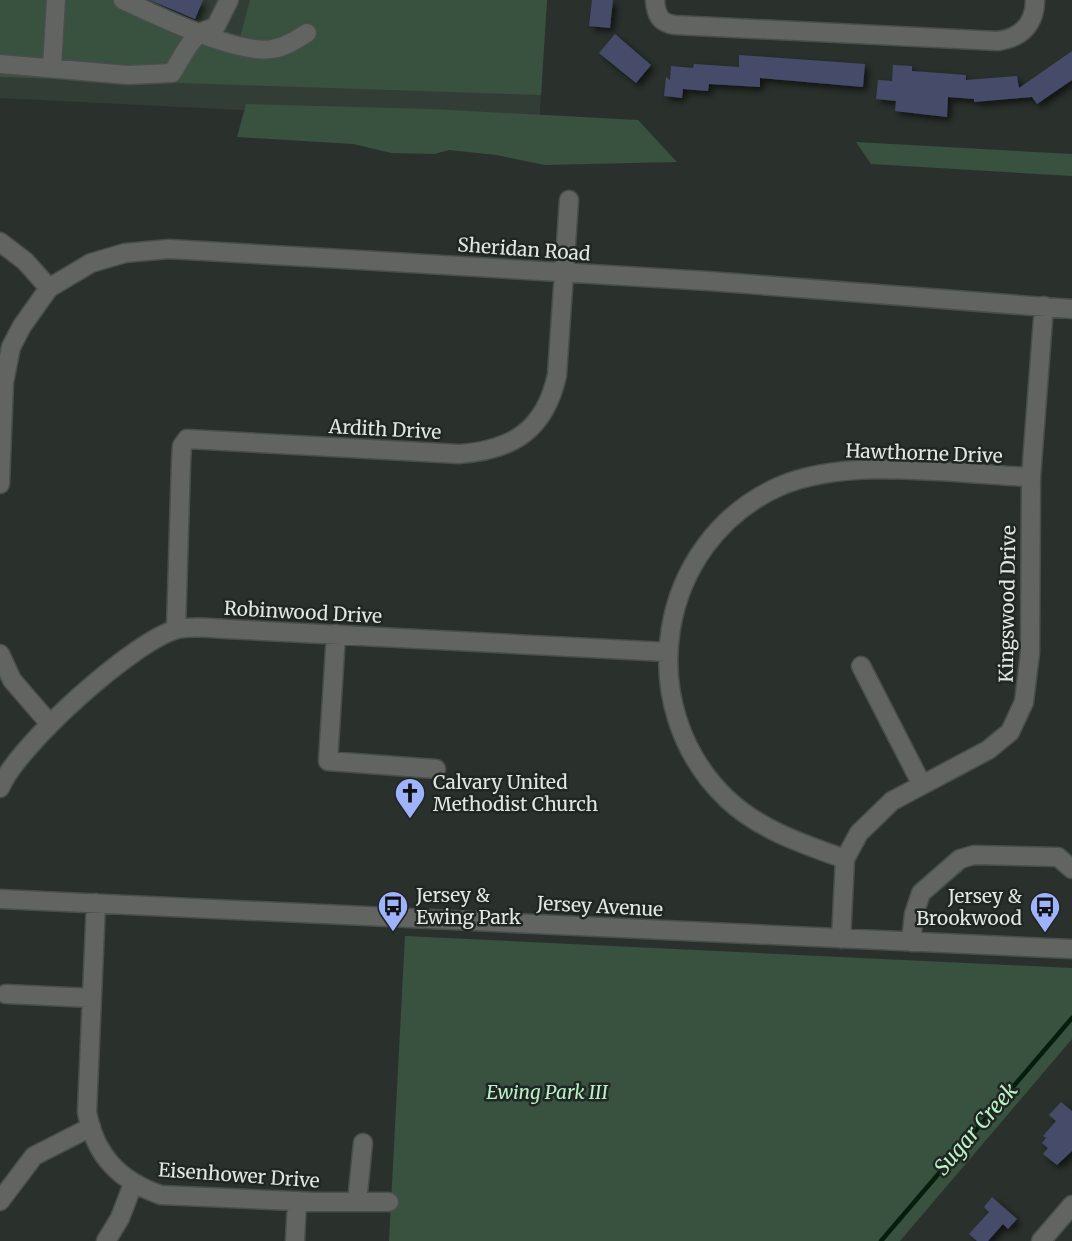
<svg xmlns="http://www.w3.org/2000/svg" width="1072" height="1241" font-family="Merriweather,serif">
<defs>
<filter id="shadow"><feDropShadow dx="4" dy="4" stdDeviation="3.5" flood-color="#0009"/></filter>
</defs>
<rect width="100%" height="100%" fill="#2a312c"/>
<path fill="#323d35" d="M 0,0 L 547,0 L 539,125 L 0,98 Z"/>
<path fill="#39513f" d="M 0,0 L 142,0 L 239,41 L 250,0 L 547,0 L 541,95 L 0,77 Z
M 246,104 L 431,109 L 638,120 L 677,162 L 545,165 L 496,155 L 449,150 L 434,154 L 391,153 L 353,144 L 237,137 Z
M 856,142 L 1072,154 L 1072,176 L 871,164 Z
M 405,936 L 1072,968 L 1072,1039 L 900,1241 L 389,1241 Z"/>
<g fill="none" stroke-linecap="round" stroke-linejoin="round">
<path stroke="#031e0c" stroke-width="4.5" d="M 881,1241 L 1072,1018"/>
</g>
<path fill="#444c69" filter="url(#shadow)" d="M 150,0 L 203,0 L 195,19 Z
M 592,0 L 613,0 L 610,28 L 589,26 Z
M 615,34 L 651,65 L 636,83 L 599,53 Z
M 1072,51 L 1072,80 L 1037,104 L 1032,97 L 974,102 L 974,99 L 948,97 L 947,117 L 895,111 L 896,101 L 876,99 L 878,80 L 892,81 L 893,65 L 912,66 L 912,71 L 966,75 L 966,80 L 1017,76 L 1019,88 Z
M 739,55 L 865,64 L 863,87 L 760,78 L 760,87 L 709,84 L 708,91 L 683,89 L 682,98 L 664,96 L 666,77 L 670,80 L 671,66 L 693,68 L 694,64 L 739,67 Z
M 1061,1102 L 1072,1111 L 1072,1151 L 1057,1165 L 1043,1154 L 1048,1148 L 1042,1143 L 1046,1138 L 1043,1136 L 1056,1121 L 1049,1115 Z
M 992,1197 L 1017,1219 L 1008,1229 L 1003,1224 L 988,1241 L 977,1241 L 969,1234 L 989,1212 L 984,1207 Z"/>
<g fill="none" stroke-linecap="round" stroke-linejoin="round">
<g stroke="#484e49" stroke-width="21">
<path id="minor" d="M 123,0 C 156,15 237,55 272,49 C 285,47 296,40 307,33
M 655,0 C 656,15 660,23 675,25 L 998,41 C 1021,38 1035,24 1035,0
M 0,64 L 128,75 L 172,73 C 184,55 192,30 215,28 L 229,0
M 52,67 L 56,0
M 0,242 L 25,261 L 49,288
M 0,484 L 4,382 L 11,347 L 22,326 L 49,288 L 91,263 L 125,253 L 169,249 L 360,260 L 708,281 L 1072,309
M 176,629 L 181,462 L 182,446 L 187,439 L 459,454 C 513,450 545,430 557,375 L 569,200
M 336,634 L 328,761 L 436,769
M 0,654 L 12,680 L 50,724
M 861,666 L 921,783
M 0,788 C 16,747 135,639 178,629 C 193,626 210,628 226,629 L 667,652
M 845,859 C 803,844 760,830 727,799 C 631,707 656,543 778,487 C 847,456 956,474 1031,477
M 0,899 L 1072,949
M 96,903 L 87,1112 C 95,1156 120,1181 161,1195 L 316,1202 L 389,1202
M 841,939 L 845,859 L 859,833 L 892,801 L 988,750 L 1010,732 L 1024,702 L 1030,653 L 1031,477 L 1044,306
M 911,942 L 914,914 L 921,893 L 960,859 L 974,855 L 1058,857 L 1072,869
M 6,994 L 91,998
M 0,1201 L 34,1156 L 91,1127
M 357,1202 L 363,1143
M 106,1241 L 120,1218 L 133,1184
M 295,1241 L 297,1201
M 1041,1241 L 1072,1205"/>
</g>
<use href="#minor" stroke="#616461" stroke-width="18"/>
</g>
<defs>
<g id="church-pin" transform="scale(1.575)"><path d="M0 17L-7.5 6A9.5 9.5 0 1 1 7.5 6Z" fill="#9fb3fd" stroke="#202722"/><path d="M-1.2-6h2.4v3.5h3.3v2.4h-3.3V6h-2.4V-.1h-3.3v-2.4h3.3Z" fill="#111"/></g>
<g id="bus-pin" transform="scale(1.575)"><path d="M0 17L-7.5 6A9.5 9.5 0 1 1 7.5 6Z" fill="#9fb3fd" stroke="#202722"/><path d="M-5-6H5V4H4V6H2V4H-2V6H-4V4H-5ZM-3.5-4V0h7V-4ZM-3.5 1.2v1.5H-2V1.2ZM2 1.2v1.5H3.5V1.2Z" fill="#111"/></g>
</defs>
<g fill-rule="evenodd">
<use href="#church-pin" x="410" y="793"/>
<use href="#bus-pin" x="393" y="906"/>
<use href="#bus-pin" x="1045" y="907"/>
</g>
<g text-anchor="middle" stroke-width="5" stroke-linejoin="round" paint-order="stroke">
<g font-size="19" fill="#e3e7e3" stroke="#202722">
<text transform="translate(524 249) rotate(4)" y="7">Sheridan Road</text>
<text transform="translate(385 429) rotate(3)" y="7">Ardith Drive</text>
<text transform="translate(924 453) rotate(2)" y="7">Hawthorne Drive</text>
<text transform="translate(1007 604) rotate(-89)" y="7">Kingswood Drive</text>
<text transform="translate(303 612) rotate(3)" y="7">Robinwood Drive</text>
<text transform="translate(600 906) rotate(3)" y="7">Jersey Avenue</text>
<text transform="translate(239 1175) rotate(4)" y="7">Eisenhower Drive</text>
</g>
<g font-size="19" fill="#e3e7e3" stroke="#202722" text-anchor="start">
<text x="433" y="789">Calvary United<tspan x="433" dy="22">Methodist Church</tspan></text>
<text x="416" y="902">Jersey &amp;<tspan x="416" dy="22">Ewing Park</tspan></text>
<text x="1022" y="903" text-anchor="end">Jersey &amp;<tspan x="1022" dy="22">Brookwood</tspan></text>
</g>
<g font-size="19" font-style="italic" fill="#bbf1c8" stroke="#202722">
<text x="547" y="1099">Ewing Park III</text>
</g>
<g font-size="21" font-style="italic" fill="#bdf3c9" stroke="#202722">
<text transform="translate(976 1129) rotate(-49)" y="7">Sugar Creek</text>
</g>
</g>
</svg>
